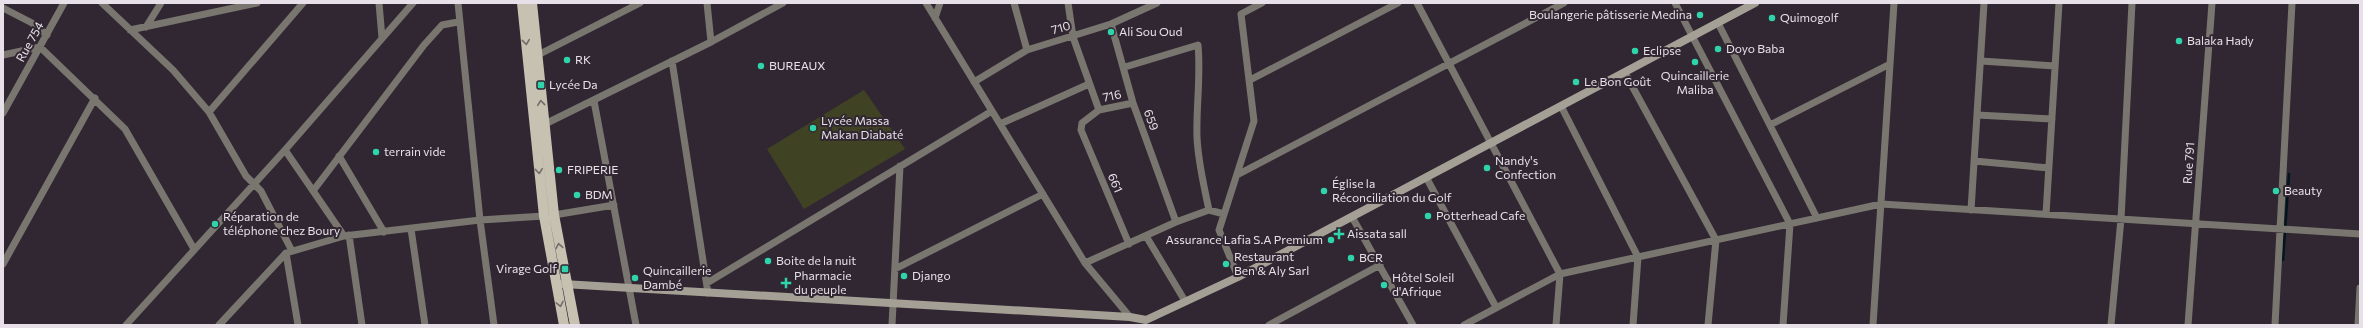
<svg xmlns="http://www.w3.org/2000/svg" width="2363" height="328" font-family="Commissioner,sans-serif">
<rect width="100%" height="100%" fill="#312732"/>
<path fill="#404224" d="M 864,90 L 905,149 L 804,209 L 767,149 Z"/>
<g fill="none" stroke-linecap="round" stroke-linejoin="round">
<path stroke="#00151d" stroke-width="2.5" d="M 2283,260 L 2289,174"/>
<path stroke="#79766f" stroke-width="7" d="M 102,3 L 173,70 L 209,112 L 246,176 L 261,191 L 292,251
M 379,3 L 382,38
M 458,3 L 480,220 L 494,325
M 707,3 L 711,42
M 926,3 L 1085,263 L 1130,317
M 1014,3 L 1027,50
M 1068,3 L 1073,37 L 1099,110
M 1417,3 L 1560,274 L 1556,325
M 1675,3 L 1790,224 L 1783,325
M 3,8 L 32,23 L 47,35
M 935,18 L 940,3
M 1718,23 L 1817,218
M 1111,24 L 1133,103 L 1176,222
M 146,27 L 161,3
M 130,30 L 257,3
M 3,55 L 40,47 L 125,129 L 194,249
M 536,56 L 640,3
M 672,61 L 708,293
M 1981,61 L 2055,66
M 1125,67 L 1198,45 C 1201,76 1196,107 1197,137 C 1198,162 1204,186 1209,210
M 1625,73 L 1716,240 L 1708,325
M 1250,80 L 1398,3
M 974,82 L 1027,50 L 1111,24 L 1157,3
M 594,101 L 636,325
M 1561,106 L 1638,257 L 1633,325
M 209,112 L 303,3
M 3,113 L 64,3
M 1977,115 L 2052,119
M 1000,124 L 1089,84
M 1770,125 L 1890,64
M 541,126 L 711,42 L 783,3
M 285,150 L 344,236
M 339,156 L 384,232
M 1974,161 L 2049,168
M 1237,175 L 1564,3
M 1426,177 L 1496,307
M 313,191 L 424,45 L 442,25 L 458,22
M 1971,210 L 1984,3
M 2046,214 L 2059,3
M 554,215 L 614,205
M 1352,217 L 1413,325
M 411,229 L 425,325
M 349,235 L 362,325
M 1146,236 L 1185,301
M 1129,244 L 1081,130 L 1082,123 L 1099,110 L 1133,103
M 286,253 L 298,325
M 1085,263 L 1176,222 L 1209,210 L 1224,214
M 3,264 L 95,98
M 895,269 L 1043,194
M 1238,277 L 1219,230 L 1254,121 L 1241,14 L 1262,3
M 707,283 L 992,111
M 126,325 L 285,150 L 413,3
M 219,325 L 286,253 L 344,236 L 480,220 L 544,216
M 892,325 L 900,166
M 1269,325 L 1380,265
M 1464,325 L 1560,274 L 1881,204 L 2360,234
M 1873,325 L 1894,3
M 2111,325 L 2121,219 L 2132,3
M 2188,325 L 2212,3
M 2275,325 L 2292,3
M 2358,325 L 2360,288"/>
<path stroke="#a5a095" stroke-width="8" d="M 563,284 L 1130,317 L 1146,320 L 1238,277 L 1755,3"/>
<path stroke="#c7c1b2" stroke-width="10" d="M 522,3 L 544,216 L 564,325
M 532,3 L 554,215 L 575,325"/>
</g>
<defs><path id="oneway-chevron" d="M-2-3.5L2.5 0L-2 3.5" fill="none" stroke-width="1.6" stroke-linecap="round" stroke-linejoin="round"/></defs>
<g stroke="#746c6c">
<use href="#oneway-chevron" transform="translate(526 42) rotate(84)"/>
<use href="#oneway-chevron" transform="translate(541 103) rotate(-96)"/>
<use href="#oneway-chevron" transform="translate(539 171) rotate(84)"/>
<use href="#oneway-chevron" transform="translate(559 246) rotate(-100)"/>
<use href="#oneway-chevron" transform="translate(560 304) rotate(78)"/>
</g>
<g fill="#2fd4aa" stroke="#312732" stroke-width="1.5">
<circle cx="1700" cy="15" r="4"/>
<circle cx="1772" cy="18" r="4"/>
<circle cx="1111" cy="32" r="4"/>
<circle cx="2179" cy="41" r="4"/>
<circle cx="1718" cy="49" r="4"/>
<circle cx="1635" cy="51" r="4"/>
<circle cx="567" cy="60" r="4"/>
<circle cx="1695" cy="62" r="4"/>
<circle cx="761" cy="66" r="4"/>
<circle cx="1576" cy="82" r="4"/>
<rect x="537" y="81" width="8" height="8" rx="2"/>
<circle cx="813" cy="128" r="4"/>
<circle cx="376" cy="152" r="4"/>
<circle cx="1487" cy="168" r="4"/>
<circle cx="559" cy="170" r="4"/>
<circle cx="1324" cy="191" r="4"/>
<circle cx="2276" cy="191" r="4"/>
<circle cx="577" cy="195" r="4"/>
<circle cx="1428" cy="216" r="4"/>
<circle cx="215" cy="224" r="4"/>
<path d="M1337 228h4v4h4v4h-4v4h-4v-4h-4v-4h4z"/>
<circle cx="1331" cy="240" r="4"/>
<circle cx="1351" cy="258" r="4"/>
<circle cx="768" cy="261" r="4"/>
<circle cx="1226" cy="264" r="4"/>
<rect x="561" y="265" width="8" height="8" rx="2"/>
<circle cx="904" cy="276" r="4"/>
<circle cx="635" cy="278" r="4"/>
<path d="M784 277h4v4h4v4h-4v4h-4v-4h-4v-4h4z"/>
<circle cx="1384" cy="285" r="4"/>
</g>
<g text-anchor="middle" stroke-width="4" stroke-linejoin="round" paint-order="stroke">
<g font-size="12" fill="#e7e0e8" stroke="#312732" text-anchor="start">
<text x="1692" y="19" text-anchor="end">Boulangerie pâtisserie Medina</text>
<text x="1780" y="22">Quimogolf</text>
<text x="1119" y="36">Ali Sou Oud</text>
<text x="2187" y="45">Balaka Hady</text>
<text x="1726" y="53">Doyo Baba</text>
<text x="1643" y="55">Eclipse</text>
<text x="575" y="64">RK</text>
<text x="769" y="70">BUREAUX</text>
<text x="1695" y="80" text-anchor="middle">Quincaillerie<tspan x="1695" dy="14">Maliba</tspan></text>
<text x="1584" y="86">Le Bon Goût</text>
<text x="549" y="89">Lycée Da</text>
<text x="821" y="125">Lycée Massa<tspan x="821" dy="14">Makan Diabaté</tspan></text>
<text x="384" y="156">terrain vide</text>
<text x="1495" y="165">Nandy's<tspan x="1495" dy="14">Confection</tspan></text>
<text x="567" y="174">FRIPERIE</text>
<text x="1332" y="188">Église la<tspan x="1332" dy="14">Réconciliation du Golf</tspan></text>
<text x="2284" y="195">Beauty</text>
<text x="585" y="199">BDM</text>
<text x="1436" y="220">Potterhead Cafe</text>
<text x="223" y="221">Réparation de<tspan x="223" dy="14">téléphone chez Boury</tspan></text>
<text x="1347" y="238">Aissata sall</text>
<text x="1323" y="244" text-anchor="end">Assurance Lafia S.A Premium</text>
<text x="1234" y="261">Restaurant<tspan x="1234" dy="14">Ben &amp; Aly Sarl</tspan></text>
<text x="1359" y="262">BCR</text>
<text x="776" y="265">Boite de la nuit</text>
<text x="557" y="273" text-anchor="end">Virage Golf</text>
<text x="643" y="275">Quincaillerie<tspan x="643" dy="14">Dambé</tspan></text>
<text x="794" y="280">Pharmacie<tspan x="794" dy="14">du peuple</tspan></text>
<text x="912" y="280">Django</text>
<text x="1392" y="282">Hôtel Soleil<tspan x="1392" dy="14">d'Afrique</tspan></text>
</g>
<g font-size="12" fill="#e7e0e8" stroke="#312732">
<text transform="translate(1061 28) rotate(-16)" y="4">710</text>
<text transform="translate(30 42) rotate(-61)" y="4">Rue 754</text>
<text transform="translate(1112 96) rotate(-12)" y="4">716</text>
<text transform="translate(1151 120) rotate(70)" y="4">659</text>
<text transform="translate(2189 163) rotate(-86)" y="4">Rue 791</text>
<text transform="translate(1115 183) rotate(67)" y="4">661</text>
</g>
</g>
<rect width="2363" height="328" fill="none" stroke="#e7e0e8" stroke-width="8"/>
</svg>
